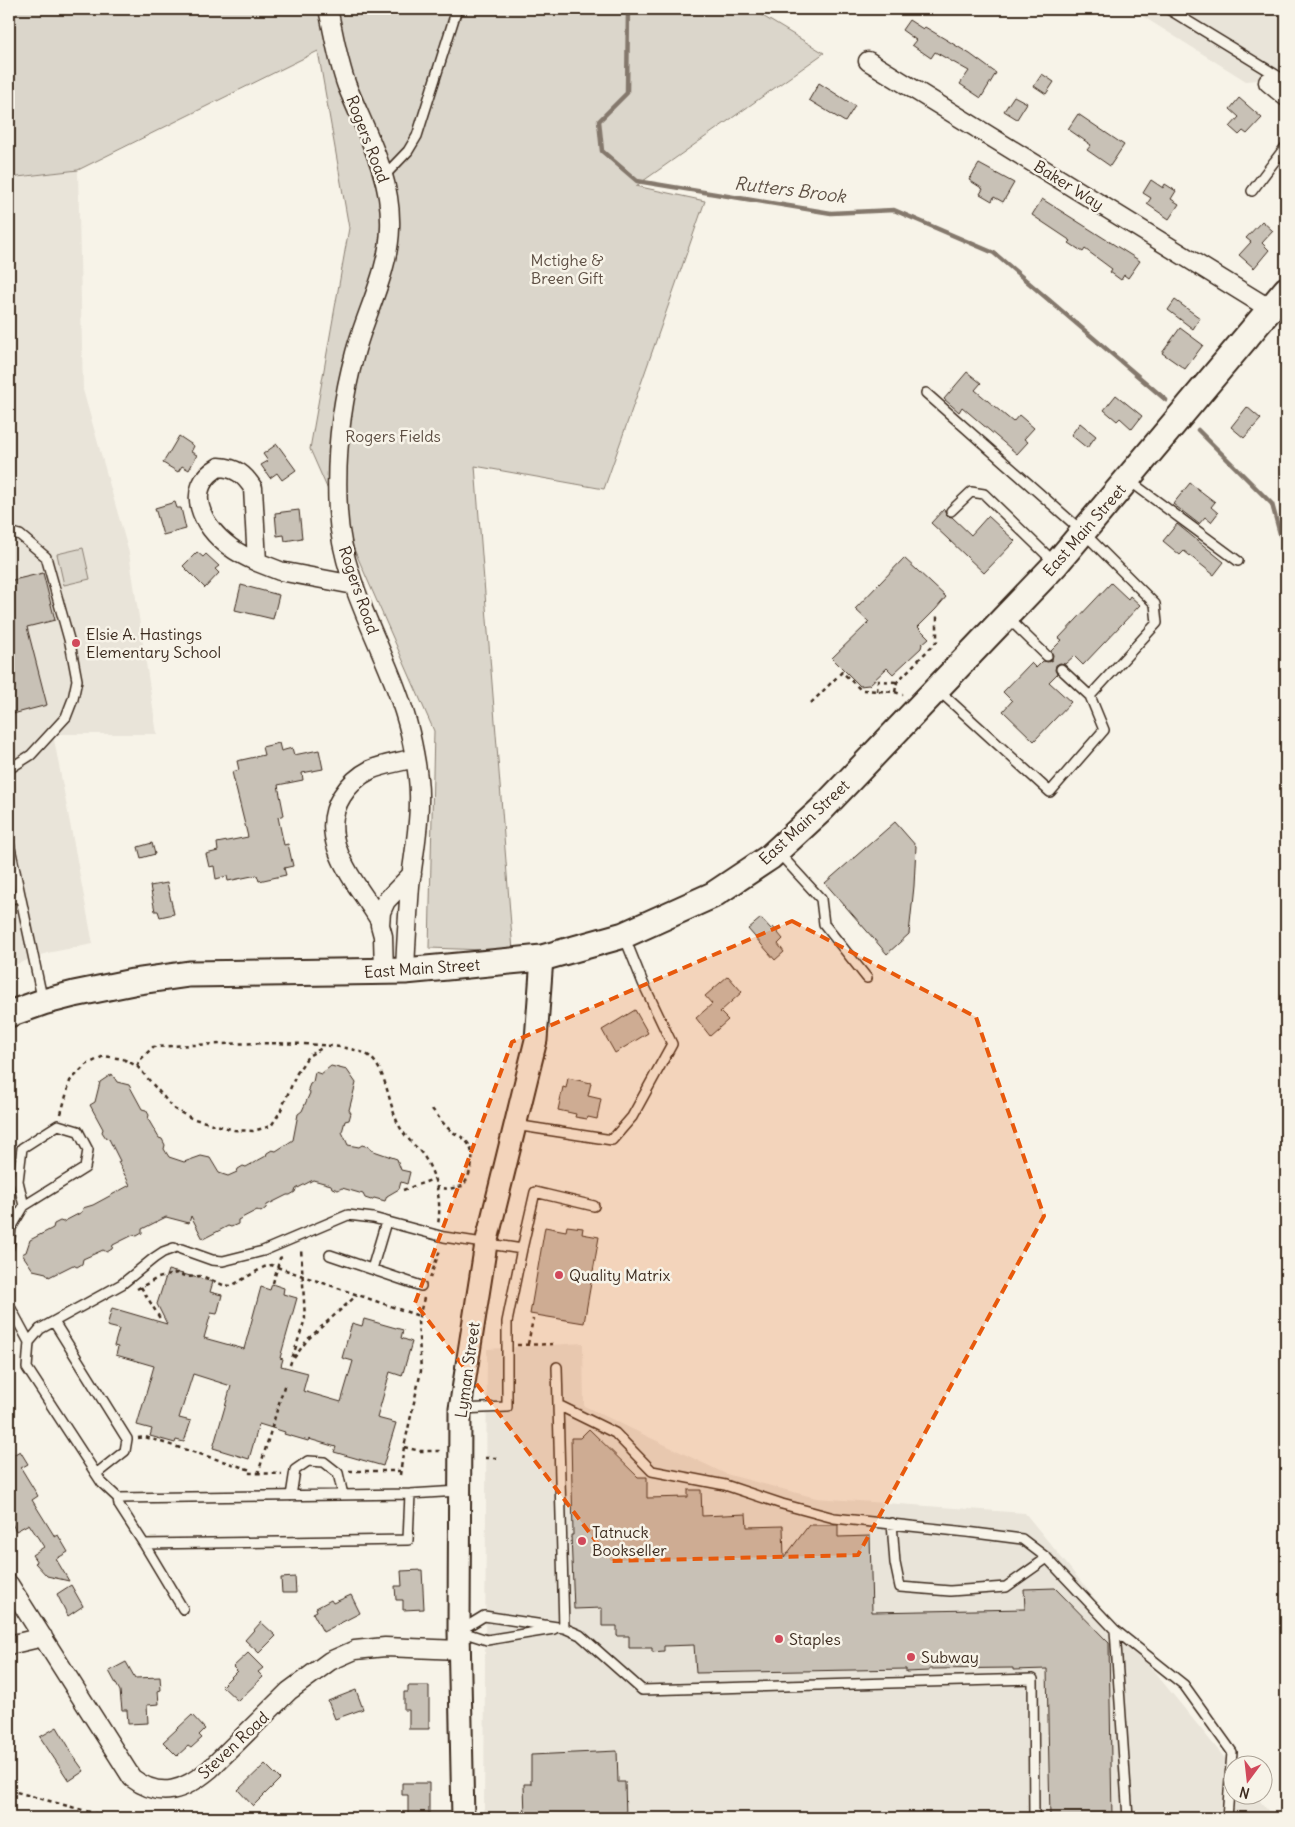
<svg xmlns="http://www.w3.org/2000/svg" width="1295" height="1827" font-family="Delius,sans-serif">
<rect width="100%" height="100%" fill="#f7f3e8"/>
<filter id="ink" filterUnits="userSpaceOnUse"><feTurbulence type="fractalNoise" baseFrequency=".02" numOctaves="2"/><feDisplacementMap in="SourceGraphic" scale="10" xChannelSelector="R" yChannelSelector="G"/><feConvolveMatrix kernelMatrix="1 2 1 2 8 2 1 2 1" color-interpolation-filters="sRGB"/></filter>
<g filter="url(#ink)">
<path fill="#e9e4d9" d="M 1131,9 L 1286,9 L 1286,91 L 1270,79 L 1246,81 Z
M 78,170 L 83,390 L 129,553 L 157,734 L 53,734 L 93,944 L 47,953 L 9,967 L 9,179 Z
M 583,1343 L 584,1406 L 726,1474 L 816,1498 L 1025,1513 L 1232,1767 L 1232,1794 L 1255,1795 L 1274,1818 L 484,1818 L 487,1349 Z"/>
<path fill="#dbd6cb" stroke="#8b8074" d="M 9,9 L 751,9 L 824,53 L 636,186 L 705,201 L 604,489 L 475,466 L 513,951 L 429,948 L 434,731 L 310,449 L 349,228 L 318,51 L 78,170 L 9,178 Z
M 83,548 L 90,579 L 64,585 L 57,554 Z"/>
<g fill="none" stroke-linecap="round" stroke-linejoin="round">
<path stroke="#84786c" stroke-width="4.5" d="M 628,9 L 627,93 L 599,121 L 602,151 L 637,181 L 831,213 L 894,210 L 994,253 L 1166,400
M 1198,430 L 1272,504 L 1286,556
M 1286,796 L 1284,800 L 1286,814"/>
</g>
<path fill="#c8c1b6" stroke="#3b2a1e" d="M 909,20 L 923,29 L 925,27 L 970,54 L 996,73 L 981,98 L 960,84 L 969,71 L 935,52 L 931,58 L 912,45 L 916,40 L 902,30 Z
M 1042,74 L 1054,82 L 1046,94 L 1034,86 Z
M 819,83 L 855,106 L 845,122 L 809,100 Z
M 1014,96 L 1027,103 L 1017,119 L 1004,111 Z
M 1239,98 L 1262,118 L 1247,134 L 1243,131 L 1239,135 L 1230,127 L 1239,117 L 1230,109 Z
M 1078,114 L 1124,145 L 1110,166 L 1087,150 L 1091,145 L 1068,129 Z
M 979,164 L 1014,183 L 1003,202 L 994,197 L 992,201 L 980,194 L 983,189 L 969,180 Z
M 1151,180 L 1163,188 L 1165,184 L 1176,191 L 1171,199 L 1179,204 L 1169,219 L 1147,204 L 1151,198 L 1143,193 Z
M 1042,199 L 1140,261 L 1128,278 L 1124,275 L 1121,280 L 1110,272 L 1112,269 L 1085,249 L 1083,252 L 1069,243 L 1071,241 L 1032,215 Z
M 1262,221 L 1273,231 L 1262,243 L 1269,250 L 1254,268 L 1239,255 L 1251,242 L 1246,238 Z
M 1175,300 L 1200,318 L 1193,329 L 1168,310 Z
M 1180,328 L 1203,345 L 1185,369 L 1162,353 Z
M 967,372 L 981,383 L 975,390 L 1013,422 L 1019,415 L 1034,428 L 1024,439 L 1028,442 L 1017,454 L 962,407 L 959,412 L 944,399 Z
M 1116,395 L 1142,416 L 1132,429 L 1120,418 L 1117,421 L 1104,410 Z
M 1247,407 L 1261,419 L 1244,438 L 1231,427 Z
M 1080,423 L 1096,436 L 1087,448 L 1071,435 Z
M 179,436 L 194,446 L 191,452 L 197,455 L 189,470 L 182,466 L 178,472 L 163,463 Z
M 277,444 L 296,470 L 282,480 L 277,473 L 270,478 L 261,465 L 268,461 L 263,454 Z
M 1190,483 L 1215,502 L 1211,507 L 1218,513 L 1211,522 L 1205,517 L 1199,524 L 1173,504 Z
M 175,502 L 177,508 L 181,508 L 186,529 L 163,535 L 155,508 Z
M 944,509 L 947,516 L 952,517 L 971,535 L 988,516 L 1015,541 L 984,573 L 931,523 Z
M 299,510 L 302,538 L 285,541 L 284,535 L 277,536 L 275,513 Z
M 1177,524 L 1224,562 L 1214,575 L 1184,551 L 1180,555 L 1163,541 Z
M 197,552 L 203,557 L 206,554 L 219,566 L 215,569 L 219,573 L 205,588 L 183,566 Z
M 904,558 L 946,597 L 936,609 L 918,627 L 929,638 L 922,644 L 921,648 L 893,674 L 887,668 L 869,685 L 860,686 L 832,658 L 869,622 L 855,609 Z
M 43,573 L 55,620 L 27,627 L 47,705 L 9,715 L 9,581 Z
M 1111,583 L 1128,599 L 1130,596 L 1140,605 L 1083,665 L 1074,656 L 1065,664 L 1060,663 L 1056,665 L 1055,670 L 1057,674 L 1049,682 L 1071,702 L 1034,741 L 1003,711 L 1012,701 L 1003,692 L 1031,663 L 1036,668 L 1043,661 L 1048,662 L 1052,660 L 1053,655 L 1051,651 L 1062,640 L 1059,638 Z
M 241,585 L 279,595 L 273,619 L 235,610 Z
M 279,743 L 281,751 L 292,748 L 294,755 L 319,750 L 323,769 L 302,773 L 303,780 L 278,785 L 284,815 L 278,817 L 284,845 L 288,844 L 293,866 L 284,868 L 286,875 L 259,881 L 257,875 L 228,881 L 227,876 L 216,879 L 214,866 L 209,867 L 206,854 L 218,851 L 217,843 L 248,837 L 232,772 L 239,770 L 237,761 L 264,755 L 262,747 Z
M 895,822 L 916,846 L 914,886 L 909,934 L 887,954 L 825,883 Z
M 152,843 L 155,854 L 141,858 L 138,847 Z
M 167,883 L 174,914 L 160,917 L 158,911 L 155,911 L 150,886 Z
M 761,918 L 771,929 L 773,927 L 783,939 L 778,944 L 784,952 L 775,960 L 748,929 Z
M 728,976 L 742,992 L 720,1012 L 728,1020 L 710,1036 L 696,1018 L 712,1004 L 705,996 Z
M 635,1010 L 648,1033 L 615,1053 L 602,1030 Z
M 331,1066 L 347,1070 L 356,1083 L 349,1110 L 351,1113 L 349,1120 L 345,1121 L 342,1132 L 348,1145 L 359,1147 L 362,1145 L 369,1147 L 371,1150 L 397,1159 L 401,1170 L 410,1172 L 407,1184 L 401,1182 L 399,1189 L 387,1196 L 385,1201 L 374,1198 L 371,1200 L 365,1198 L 363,1194 L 342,1188 L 338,1190 L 332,1188 L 331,1185 L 313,1180 L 296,1189 L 295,1192 L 290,1195 L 287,1195 L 267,1205 L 266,1208 L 261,1212 L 257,1210 L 238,1220 L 238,1224 L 231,1227 L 228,1226 L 203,1239 L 191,1216 L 189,1223 L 166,1217 L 142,1229 L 142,1233 L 137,1236 L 133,1235 L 113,1245 L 112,1249 L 107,1252 L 103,1250 L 83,1259 L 82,1264 L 77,1267 L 73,1265 L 49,1277 L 46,1273 L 33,1270 L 22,1254 L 26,1252 L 30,1240 L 53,1228 L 54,1224 L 60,1221 L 63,1222 L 82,1212 L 83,1208 L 93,1205 L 130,1185 L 118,1162 L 120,1161 L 109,1139 L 106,1138 L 102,1132 L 103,1129 L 90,1105 L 95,1102 L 100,1082 L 112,1074 L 117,1082 L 129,1085 L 142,1109 L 146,1110 L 149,1115 L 148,1119 L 159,1138 L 162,1139 L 165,1145 L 164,1149 L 169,1157 L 184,1162 L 201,1156 L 210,1158 L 219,1173 L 228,1176 L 237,1172 L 238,1169 L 243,1166 L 246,1167 L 266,1156 L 267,1153 L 272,1150 L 276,1151 L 293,1140 L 298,1114 L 302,1111 L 310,1093 L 308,1089 L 310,1084 L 313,1082 L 315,1072 L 321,1074 Z
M 568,1078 L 591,1083 L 588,1096 L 601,1099 L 597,1119 L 588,1117 L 587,1119 L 575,1117 L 576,1114 L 558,1110 L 563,1087 L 566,1088 Z
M 567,1226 L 583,1228 L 582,1234 L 599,1237 L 584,1323 L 530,1314 L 545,1227 L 566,1231 Z
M 168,1270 L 213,1282 L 210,1292 L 222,1295 L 217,1314 L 211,1313 L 204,1338 L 244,1349 L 261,1287 L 270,1290 L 272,1284 L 284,1288 L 283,1294 L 297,1298 L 280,1358 L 283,1359 L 281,1366 L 308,1373 L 303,1391 L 341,1402 L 353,1361 L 342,1358 L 352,1323 L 362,1326 L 364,1319 L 403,1330 L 401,1338 L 412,1342 L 402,1376 L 390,1372 L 377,1418 L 396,1423 L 383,1466 L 334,1452 L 336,1447 L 309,1439 L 308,1441 L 284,1434 L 285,1432 L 259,1424 L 249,1459 L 213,1448 L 231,1386 L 193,1374 L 179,1418 L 191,1421 L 184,1442 L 176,1440 L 175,1443 L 150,1436 L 152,1429 L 137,1425 L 154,1366 L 116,1355 L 118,1347 L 114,1346 L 119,1329 L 107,1326 L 112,1308 L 167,1324 L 157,1304 Z
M 589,1429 L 638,1477 L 647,1477 L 647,1498 L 688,1497 L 688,1490 L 701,1490 L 702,1516 L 746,1514 L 747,1527 L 783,1526 L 784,1558 L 809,1525 L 838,1525 L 838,1537 L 870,1536 L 872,1612 L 1025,1609 L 1024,1589 L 1055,1588 L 1109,1643 L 1112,1818 L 1050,1818 L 1047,1669 L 1013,1670 L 1013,1668 L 929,1669 L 929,1671 L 906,1672 L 906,1669 L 696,1673 L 694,1645 L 664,1646 L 664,1651 L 652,1652 L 652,1648 L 629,1648 L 629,1636 L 617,1636 L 617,1626 L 602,1626 L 602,1608 L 574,1609 L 571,1535 L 573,1535 L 571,1438 L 580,1438 Z
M 9,1448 L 13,1455 L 20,1451 L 28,1464 L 21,1468 L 38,1496 L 32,1500 L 55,1537 L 58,1535 L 68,1552 L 56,1559 L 69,1581 L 47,1576 L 35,1563 L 37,1562 L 32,1555 L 44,1547 L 29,1524 L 16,1531 L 9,1519 Z
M 422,1570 L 424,1609 L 403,1610 L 403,1600 L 396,1600 L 395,1586 L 402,1586 L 401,1571 Z
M 295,1577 L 296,1593 L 282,1593 L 281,1578 Z
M 71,1585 L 83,1606 L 68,1616 L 57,1594 Z
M 351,1595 L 360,1613 L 323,1632 L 313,1613 L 317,1611 L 316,1608 L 331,1600 L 333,1603 Z
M 261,1622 L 276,1636 L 259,1653 L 245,1640 Z
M 248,1653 L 263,1668 L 258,1672 L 263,1677 L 238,1701 L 222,1686 L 237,1671 L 233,1667 Z
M 126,1662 L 135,1678 L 160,1677 L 161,1690 L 158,1691 L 159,1704 L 147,1705 L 148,1723 L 128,1724 L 127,1710 L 122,1710 L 120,1691 L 109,1671 Z
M 408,1686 L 429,1686 L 429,1729 L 409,1729 L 409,1710 L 404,1710 L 404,1692 L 408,1692 Z
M 356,1690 L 363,1709 L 335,1719 L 328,1701 Z
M 192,1715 L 205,1729 L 199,1735 L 202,1738 L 191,1748 L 188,1746 L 177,1756 L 163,1742 Z
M 57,1727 L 70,1749 L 69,1750 L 84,1771 L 69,1781 L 40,1737 Z
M 617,1751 L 618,1782 L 625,1782 L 626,1818 L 525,1818 L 524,1784 L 531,1784 L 531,1755 Z
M 265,1764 L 280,1779 L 253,1806 L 238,1790 Z
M 402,1783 L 429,1783 L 429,1818 L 408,1818 L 408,1795 L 402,1795 Z"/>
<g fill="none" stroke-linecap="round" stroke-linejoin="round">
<g stroke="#3b2a1e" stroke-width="12">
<path id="service" d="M 1168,9 L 1286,81
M 384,176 L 408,151 L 417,136 L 457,9
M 1252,191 L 1286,146
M 926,393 L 1083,532 L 1155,604 L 1157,623 L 1090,696
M 1127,479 L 1238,561
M 951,511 L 971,492 L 984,494 L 1054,562
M 9,532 L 20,535 L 46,557 L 70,643 L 77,680 L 73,699 L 66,717 L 31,755 L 9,769
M 1008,618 L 1047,656
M 937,689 L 1050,792 L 1104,730 L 1090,696 L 1061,669
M 9,843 L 43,1002
M 777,851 L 821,899 L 824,924 L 867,978
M 9,899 L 20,897
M 515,1125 L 612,1140 L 632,1117 L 672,1044 L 643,983 L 624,936
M 9,1247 L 11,1228 L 24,1206 L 85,1168 L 88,1150 L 78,1131 L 58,1125 L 22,1148 L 18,1181 L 24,1206
M 181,1249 L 212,1260 L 223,1261 L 263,1251 L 348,1215 L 373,1218 L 444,1237 L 522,1249 L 507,1322 L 507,1407 L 460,1409
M 522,1249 L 535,1192 L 594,1206
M 330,1255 L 421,1286
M 372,1269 L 386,1222
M 9,1305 L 29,1342
M 54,1322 L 127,1439 L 125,1451 L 96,1474
M 557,1367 L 564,1628
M 558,1405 L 615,1433 L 652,1471 L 725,1485 L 782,1504 L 834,1518 L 967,1532 L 1022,1539 L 1047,1558 L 1115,1630 L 1184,1685 L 1232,1752 L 1227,1818
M 410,1494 L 408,1540 L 144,1544 L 119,1505 L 118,1498 L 410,1494 L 459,1491
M 291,1496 L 295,1470 L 308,1461 L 324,1462 L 338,1473 L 343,1495
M 118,1498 L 102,1483 L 27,1368 L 29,1342 L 40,1329 L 122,1284 L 154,1258 L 163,1252 L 174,1248
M 892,1523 L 895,1563 L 900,1587 L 950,1591 L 1006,1587 L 1047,1558
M 144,1544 L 183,1609
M 461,1630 L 484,1616 L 564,1628 L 580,1635 L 642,1690 L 1033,1679 L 1034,1818
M 1115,1630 L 1128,1818
M 459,1631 L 487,1640 L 554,1629"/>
</g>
<g stroke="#3b2a1e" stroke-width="21">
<path id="minor" d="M 328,9 C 334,35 338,62 347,86 C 366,133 392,176 390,228 C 389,271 366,312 355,353 C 341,404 335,458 338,511 C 342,590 392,657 410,733 C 415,755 420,779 419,802 C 419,830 413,858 410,886 C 408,914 406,943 405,971
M 868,61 L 1270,309
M 1268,82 L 1286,97
M 257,562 C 248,558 239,554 230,547 C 202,527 182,488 219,467 C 236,468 244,474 253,488 L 257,562 L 280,571 L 354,585
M 380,921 C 359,885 314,840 342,796 C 349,785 358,776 370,770 C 383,764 401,762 415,758
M 384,972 L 383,936 L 380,925 L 381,912 L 386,901 L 412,874
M 9,1584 L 132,1778 C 161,1800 185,1790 210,1769 L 289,1691 L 330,1661 L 355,1650 L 385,1647 L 460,1650
M 9,1645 L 43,1637"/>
</g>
<g stroke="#3b2a1e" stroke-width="25">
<path id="tertiary" d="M 463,1818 L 459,1631 L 460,1409 L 486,1244 L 536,1040 L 542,958"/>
</g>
<g stroke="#3b2a1e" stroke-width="29">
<path id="secondary" d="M 9,1014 L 43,1002 L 74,994 L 133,982 L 189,974 L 405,971 L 542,958 L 624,935 L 713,895 L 770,857 L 820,811 L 1056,564 L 1286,290"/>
</g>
<path stroke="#3b2a1e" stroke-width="2.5" stroke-dasharray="4 4" stroke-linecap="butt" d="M 877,691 L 878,681 L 897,682
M 895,692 L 897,682 L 937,641 L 937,614
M 811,703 L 842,672 L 861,690 L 895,692 L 903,695
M 137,1066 L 140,1060 L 153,1047 C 191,1045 344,1036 369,1056 C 388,1071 388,1108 401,1129 C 407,1139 416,1146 423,1155 C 436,1174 442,1201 438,1224
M 432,1109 C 438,1116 443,1124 450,1130 C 454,1134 460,1135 464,1139 C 478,1151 472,1172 463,1186 L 448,1189 L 436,1187
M 61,1114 L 70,1081 L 86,1065 L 104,1056 L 123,1059 L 137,1066 L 174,1109 L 191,1118 L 234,1130 L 253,1131 L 271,1126 L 280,1112 L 297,1073 L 308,1056 L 324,1047
M 403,1190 L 434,1179
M 430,1278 L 440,1250
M 273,1283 L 280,1258 L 285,1256
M 141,1287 L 161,1320
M 137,1289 L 158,1278 L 177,1273 L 187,1277 L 202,1276 L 223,1285 L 231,1286 L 264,1267 L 271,1265 L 419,1316
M 528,1344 L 533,1319
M 517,1345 L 556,1344
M 294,1358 L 308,1339 L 357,1295
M 290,1365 L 305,1319 L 301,1248
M 138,1438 L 145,1437 L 251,1470 L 250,1473 L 282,1474
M 404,1447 L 420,1451 L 442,1451
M 485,1458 L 497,1458
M 349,1471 L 400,1471
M 258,1474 L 285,1383
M 400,1475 L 404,1447 L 421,1371 L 418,1321 L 424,1298
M 9,1790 L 112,1818"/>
<use href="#service" stroke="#f7f3e8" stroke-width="9"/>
<use href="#minor" stroke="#f7f3e8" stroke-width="18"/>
<use href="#tertiary" stroke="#f7f3e8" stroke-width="21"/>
<use href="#secondary" stroke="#f7f3e8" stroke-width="25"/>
</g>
</g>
<path fill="#e8590c" fill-opacity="0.2" stroke="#e8590c" stroke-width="4" stroke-dasharray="10 6" stroke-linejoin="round" d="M 792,921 L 976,1017 L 1044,1216 L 858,1555 L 611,1561 L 415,1303 L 512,1042 Z"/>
<g fill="#d1495b" stroke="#f7f3e8" stroke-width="2">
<circle cx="76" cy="643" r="5"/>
<circle cx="559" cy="1275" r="5"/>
<circle cx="582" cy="1541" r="5"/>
<circle cx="779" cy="1639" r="5"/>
<circle cx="911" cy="1657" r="5"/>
</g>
<g text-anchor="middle" stroke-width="5" stroke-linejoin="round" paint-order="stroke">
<g font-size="16" fill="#3b2a1e" stroke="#f7f3e8">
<text transform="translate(368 139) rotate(69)" y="6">Rogers Road</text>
<text transform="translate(1069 185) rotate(32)" y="6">Baker Way</text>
<text transform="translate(1084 530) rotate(-49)" y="6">East Main Street</text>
<text transform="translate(359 590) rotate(71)" y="6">Rogers Road</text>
<text transform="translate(804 822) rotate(-43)" y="6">East Main Street</text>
<text transform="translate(422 968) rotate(-4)" y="6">East Main Street</text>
<text transform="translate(467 1370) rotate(-82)" y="6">Lyman Street</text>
<text transform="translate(233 1745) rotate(-43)" y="6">Steven Road</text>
</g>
<g font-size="16" fill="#5b4c41" stroke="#f7f3e8">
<text x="567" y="266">Mctighe &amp;<tspan x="567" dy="18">Breen Gift</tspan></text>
<text x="393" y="442">Rogers Fields</text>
</g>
<g font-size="16" fill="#3b2a1e" stroke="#f7f3e8" text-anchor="start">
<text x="86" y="640">Elsie A. Hastings<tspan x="86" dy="18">Elementary School</tspan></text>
<text x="569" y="1281">Quality Matrix</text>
<text x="592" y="1538">Tatnuck<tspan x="592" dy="18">Bookseller</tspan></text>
<text x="789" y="1645">Staples</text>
<text x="921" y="1663">Subway</text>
</g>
<g font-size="18" font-style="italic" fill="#5f5145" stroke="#f7f3e8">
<text transform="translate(790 190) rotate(7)" y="6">Rutters Brook</text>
</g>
</g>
<rect width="1295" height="1827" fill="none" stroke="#f7f3e8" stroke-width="30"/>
<rect x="15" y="15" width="1265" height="1797" fill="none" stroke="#3b2a1e" stroke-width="2" filter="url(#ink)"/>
<g transform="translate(1248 1780) rotate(195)"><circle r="24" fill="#f7f3e8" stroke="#aca397"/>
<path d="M0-4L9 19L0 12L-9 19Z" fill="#d1495b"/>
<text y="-8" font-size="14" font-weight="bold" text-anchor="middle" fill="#3b2a1e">N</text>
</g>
</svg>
